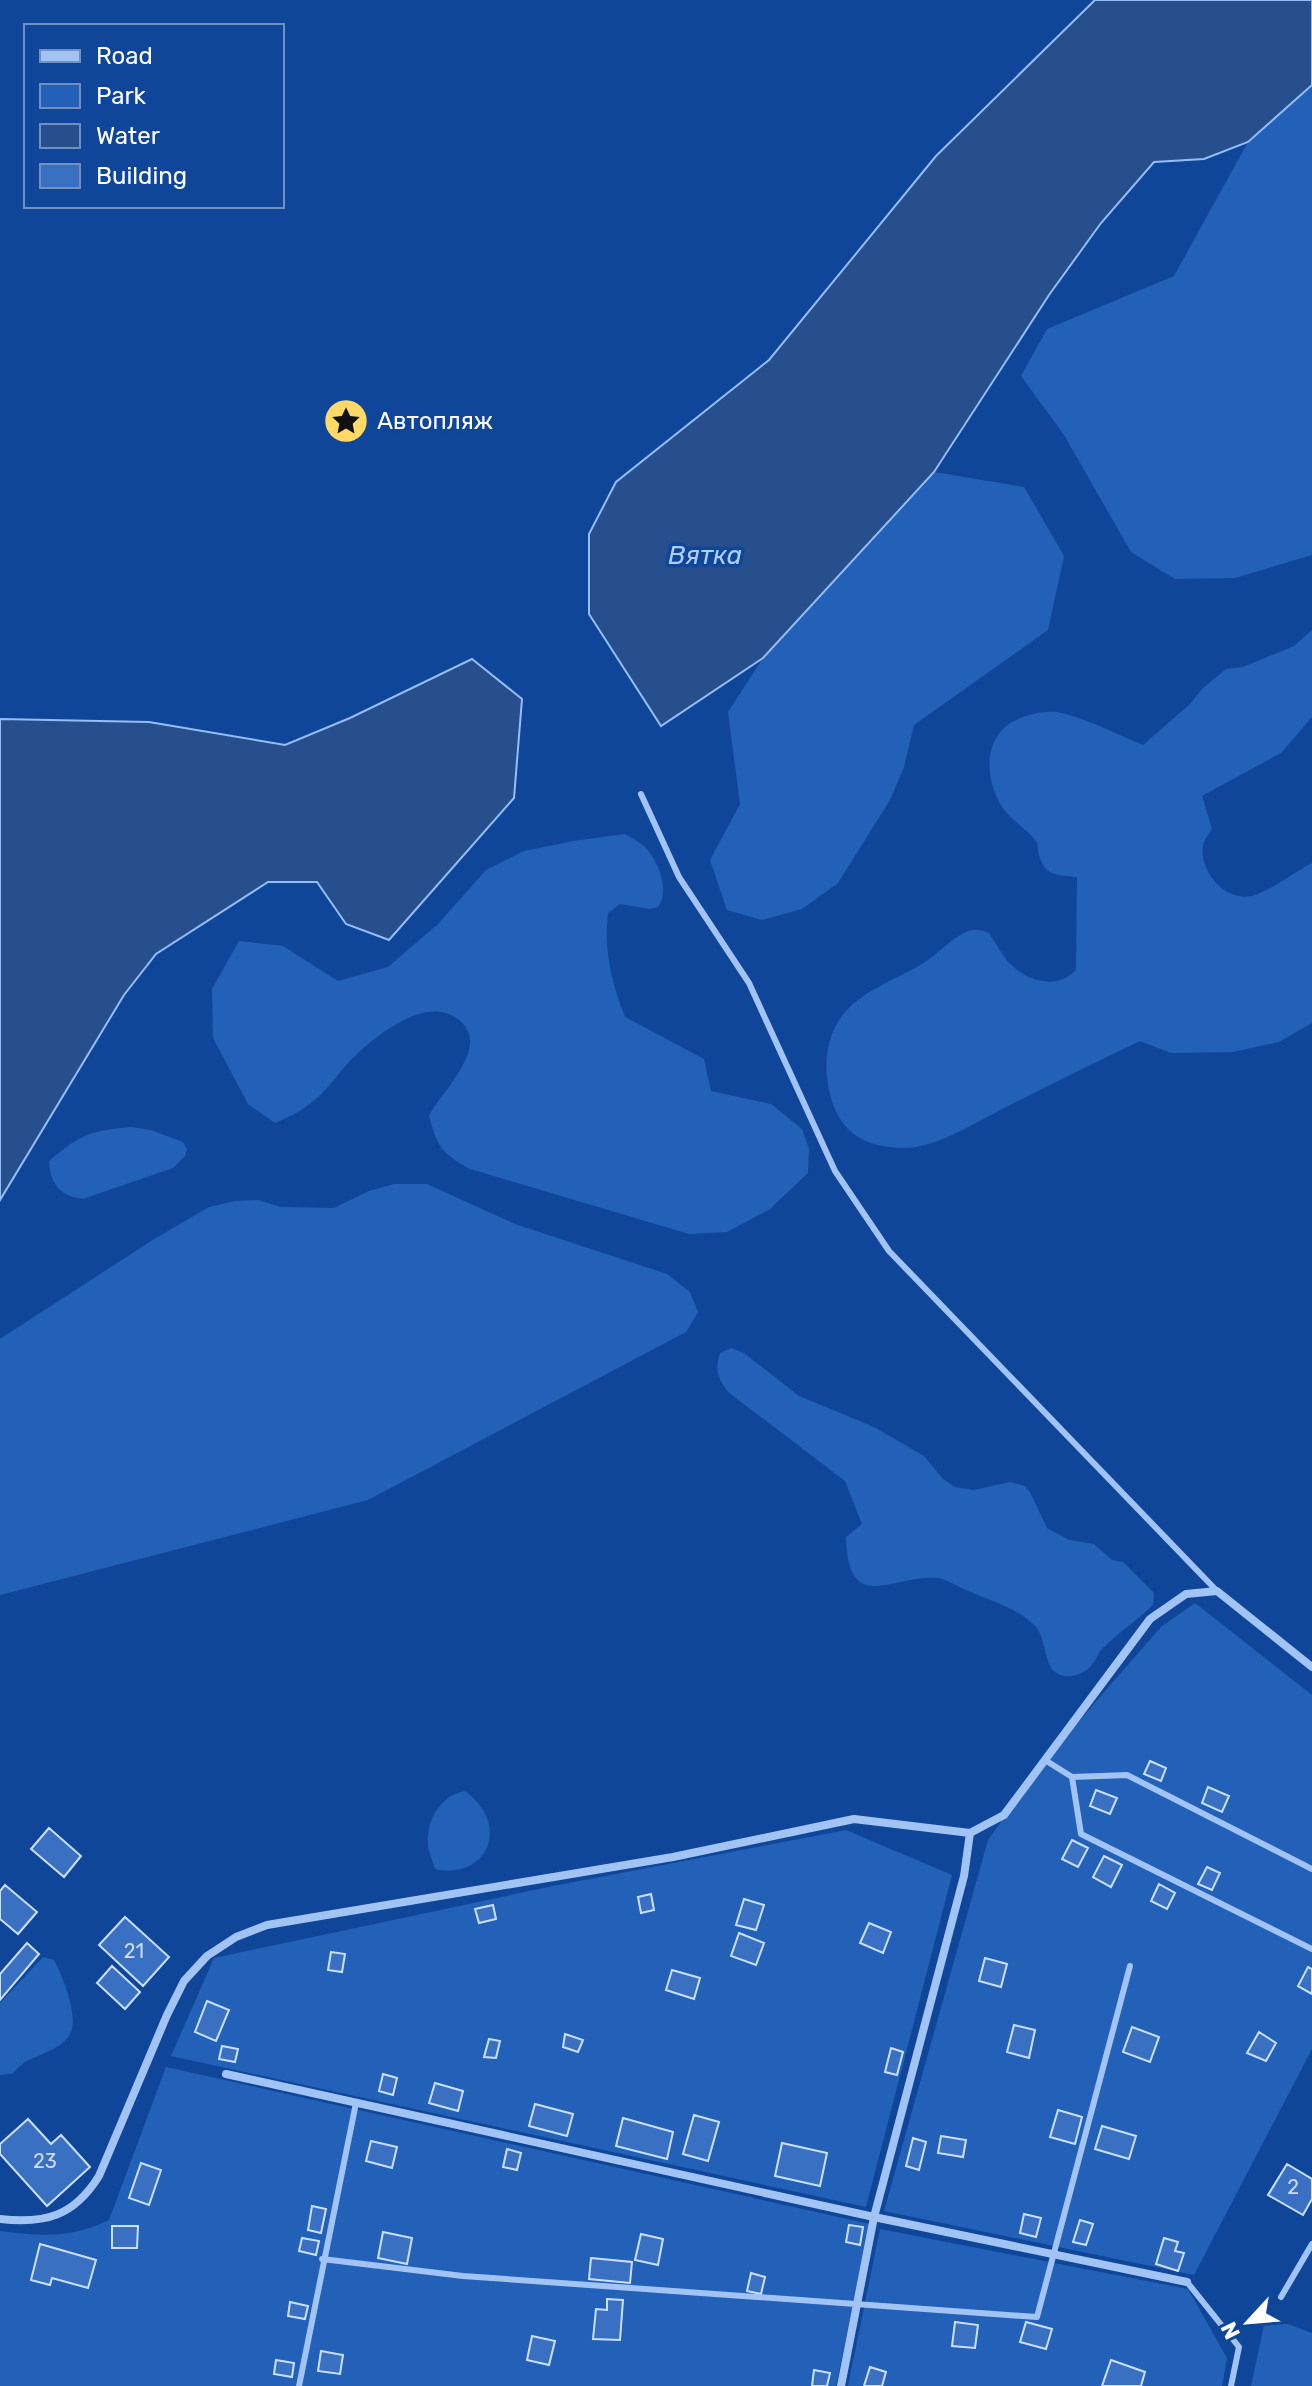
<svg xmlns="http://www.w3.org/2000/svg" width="1312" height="2386" font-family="Rubik,sans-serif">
<rect width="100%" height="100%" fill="#104699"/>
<path fill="#2360b8" d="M 1312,85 L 1312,555 L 1235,578 L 1175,579 L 1131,552 L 1064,435 L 1021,376 L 1047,329 L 1174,276 L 1248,142 Z
M 934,472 L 1024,487 L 1064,556 L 1048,630 L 914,725 L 904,767 L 890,800 L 838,883 L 802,909 L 762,920 L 727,910 L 710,860 L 740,804 L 728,712 L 763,658 Z
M 1312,630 L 1312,717 L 1281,753 L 1202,796 L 1212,829 C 1209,834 1204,840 1203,845 C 1199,871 1224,902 1252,896 C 1272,890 1293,873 1312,863 L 1312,1023 L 1279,1042 L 1233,1052 L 1171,1053 L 1140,1041 C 1096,1062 1053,1083 1010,1105 C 982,1119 946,1142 916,1147 C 902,1149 881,1147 868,1142 C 847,1133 837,1118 831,1098 C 824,1072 824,1045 838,1022 C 856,992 894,981 922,964 C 937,955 950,939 966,932 C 975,928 980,930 989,933 C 994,940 998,948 1003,955 C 1019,979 1054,993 1076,970 L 1077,877 C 1058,875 1045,877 1039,855 C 1038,852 1038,846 1037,843 C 1031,832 1015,823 1006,812 C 987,789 980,744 1009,724 C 1023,715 1046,709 1062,713 C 1090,720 1116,734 1143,745 L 1190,704 L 1203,688 L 1226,669 L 1243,667 L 1294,646 Z
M 625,834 C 632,838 641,843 646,848 C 659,863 670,891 658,907 L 650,909 L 620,904 L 608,913 C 604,953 611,980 625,1017 L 704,1059 L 711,1091 L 771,1104 L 802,1129 L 809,1149 L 808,1173 L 770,1209 L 727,1232 L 689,1234 L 470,1169 C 442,1154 437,1146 429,1116 C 442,1090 496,1043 455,1017 C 424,998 380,1033 358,1053 C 340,1069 328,1092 307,1106 C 298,1113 286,1118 275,1123 L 248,1104 L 213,1038 L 212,989 L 239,941 L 283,946 L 338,981 L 388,967 L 438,924 L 486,870 L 524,851 L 573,841 Z
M 131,1127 L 151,1130 L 183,1142 L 187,1149 L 185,1156 L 173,1168 L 83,1199 C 61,1196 50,1185 49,1161 C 81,1134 89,1131 131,1127 Z
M 394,1184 L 427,1184 L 515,1224 L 667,1274 L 690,1292 L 698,1312 L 686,1332 L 368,1500 L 0,1595 L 0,1339 L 151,1241 L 209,1207 L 235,1201 L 258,1200 L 281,1207 L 334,1208 L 369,1191 Z
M 731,1348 L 744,1353 L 799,1396 L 874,1427 L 924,1456 L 943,1479 L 955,1487 L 974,1490 L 1010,1482 L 1025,1486 L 1031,1494 L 1047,1528 L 1069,1540 L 1094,1544 L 1112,1560 L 1123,1562 L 1154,1593 L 1153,1605 C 1138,1620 1116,1634 1102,1649 C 1097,1655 1094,1664 1088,1669 C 1084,1672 1076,1676 1071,1676 C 1041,1679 1049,1642 1036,1627 C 1019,1608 988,1600 966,1590 C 957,1586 946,1579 938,1578 C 891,1575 848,1616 846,1537 L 862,1524 L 845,1481 L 728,1392 C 717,1376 715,1372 720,1353 Z
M 1195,1603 L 1312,1695 L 1312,2049 L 1194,2275 L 884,2211 L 988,1840 L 1045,1760 L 1161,1627 Z
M 465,1791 C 512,1825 487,1881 435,1869 C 433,1861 428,1852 428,1844 C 426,1820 441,1795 465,1791 Z
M 846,1830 L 952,1875 L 866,2207 L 171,2056 L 214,1958 L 553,1886 Z
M 43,1957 L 54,1960 C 63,1977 76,2010 72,2029 C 70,2039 58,2047 49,2051 C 30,2061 29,2056 12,2074 L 0,2075 L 0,2003 Z
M 166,2067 L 870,2224 L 836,2386 L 0,2386 L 0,2231 C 41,2236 71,2239 109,2220 Z
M 880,2229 L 1188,2289 L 1227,2358 L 1222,2386 L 848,2386 Z
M 1266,2316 L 1312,2333 L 1312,2386 L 1251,2386 Z"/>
<path fill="#284f8d" stroke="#93bef8" stroke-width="2" d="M 1095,0 L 1312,0 L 1312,85 L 1248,142 L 1204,159 L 1154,162 L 1101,223 L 1049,295 L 934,472 L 763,658 L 661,726 L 589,614 L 589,534 L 616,482 L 769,360 L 936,156 Z
M 472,659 L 522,699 L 514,798 L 389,940 L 346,924 L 317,882 L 268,882 L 156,954 L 124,995 L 0,1200 L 0,719 L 149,722 L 285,745 L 350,718 Z"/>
<path fill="#3970c1" stroke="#cae0fe" stroke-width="2" d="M 1150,1761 L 1166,1768 L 1161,1781 L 1144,1774 Z
M 1208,1787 L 1229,1796 L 1222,1812 L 1202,1803 Z
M 1096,1790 L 1117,1798 L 1110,1814 L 1090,1806 Z
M 49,1828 L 81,1856 L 64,1877 L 31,1849 Z
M 1072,1840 L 1088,1848 L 1078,1867 L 1062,1859 Z
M 1104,1856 L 1122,1865 L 1111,1887 L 1093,1877 Z
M 1207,1867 L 1220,1873 L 1212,1890 L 1198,1884 Z
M 1159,1884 L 1175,1893 L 1167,1909 L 1151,1901 Z
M 5,1885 L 37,1912 L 18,1934 L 0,1919 L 0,1891 Z
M 651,1894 L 654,1910 L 641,1913 L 638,1897 Z
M 744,1899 L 764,1905 L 756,1930 L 736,1925 Z
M 493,1905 L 496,1919 L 479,1923 L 475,1909 Z
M 125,1917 L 169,1957 L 143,1986 L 99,1945 Z
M 869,1923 L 891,1932 L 883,1953 L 860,1943 Z
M 739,1933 L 764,1943 L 756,1965 L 731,1956 Z
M 27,1943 L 39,1954 L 0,2000 L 0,1974 Z
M 331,1952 L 345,1954 L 342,1972 L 328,1970 Z
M 985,1958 L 1007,1964 L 1001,1987 L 979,1981 Z
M 112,1966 L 140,1992 L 125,2009 L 97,1983 Z
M 1308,1967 L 1312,1969 L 1312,1994 L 1298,1986 Z
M 672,1970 L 700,1978 L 694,1999 L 666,1990 Z
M 207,2001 L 229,2010 L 216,2041 L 195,2032 Z
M 1014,2025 L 1035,2030 L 1029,2058 L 1007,2052 Z
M 1132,2027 L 1159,2037 L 1150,2062 L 1123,2052 Z
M 1259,2032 L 1276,2043 L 1266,2061 L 1247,2053 Z
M 565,2034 L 583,2040 L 578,2052 L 563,2047 Z
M 489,2039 L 500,2041 L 496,2058 L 484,2057 Z
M 222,2046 L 238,2049 L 235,2062 L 219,2059 Z
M 891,2048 L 903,2052 L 897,2075 L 885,2072 Z
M 383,2074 L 397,2078 L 393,2095 L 379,2091 Z
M 435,2083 L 463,2091 L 458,2111 L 429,2103 Z
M 535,2104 L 573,2114 L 567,2136 L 529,2126 Z
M 1058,2110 L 1082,2117 L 1075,2144 L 1050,2137 Z
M 694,2115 L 719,2122 L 708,2161 L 683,2154 Z
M 623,2118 L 673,2132 L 667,2159 L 616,2146 Z
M 28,2119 L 51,2144 L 61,2135 L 90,2167 L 47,2206 L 0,2154 L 0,2144 Z
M 1102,2126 L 1136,2136 L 1129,2159 L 1095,2149 Z
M 941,2136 L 966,2140 L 963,2157 L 938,2153 Z
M 913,2138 L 926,2142 L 919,2170 L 906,2166 Z
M 371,2141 L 397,2147 L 392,2168 L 366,2161 Z
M 782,2143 L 827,2153 L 820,2186 L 775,2176 Z
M 507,2149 L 521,2153 L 517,2170 L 503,2167 Z
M 141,2163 L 161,2170 L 149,2205 L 129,2198 Z
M 1287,2164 L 1312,2179 L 1312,2199 L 1303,2215 L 1268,2195 Z
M 312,2206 L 326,2209 L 321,2233 L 308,2230 Z
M 1024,2214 L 1041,2218 L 1036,2237 L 1020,2233 Z
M 1080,2220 L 1093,2224 L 1086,2245 L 1073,2242 Z
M 849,2225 L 863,2227 L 860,2245 L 846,2242 Z
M 112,2226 L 138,2226 L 137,2248 L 112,2248 Z
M 383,2232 L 412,2238 L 407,2264 L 378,2258 Z
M 641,2234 L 663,2239 L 658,2265 L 635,2260 Z
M 302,2238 L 319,2241 L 316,2255 L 299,2251 Z
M 1164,2238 L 1178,2242 L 1175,2251 L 1184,2253 L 1178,2271 L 1156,2264 Z
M 40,2244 L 96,2260 L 88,2288 L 52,2278 L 50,2285 L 31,2280 Z
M 591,2258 L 632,2262 L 630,2283 L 589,2279 Z
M 751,2273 L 765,2277 L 761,2294 L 747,2291 Z
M 607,2299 L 623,2300 L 620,2340 L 593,2339 L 596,2309 L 607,2310 Z
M 290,2302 L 308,2306 L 305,2319 L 288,2316 Z
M 955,2322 L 978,2325 L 975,2348 L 952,2346 Z
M 1026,2322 L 1052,2329 L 1046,2349 L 1020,2342 Z
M 532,2336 L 555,2341 L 549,2365 L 527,2360 Z
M 321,2351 L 343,2355 L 340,2374 L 318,2371 Z
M 276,2360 L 294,2363 L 292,2377 L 274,2374 Z
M 1111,2360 L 1145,2372 L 1141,2386 L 1102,2386 Z
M 870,2367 L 886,2372 L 882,2386 L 864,2386 Z
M 814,2370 L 830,2373 L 827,2386 L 812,2386 Z"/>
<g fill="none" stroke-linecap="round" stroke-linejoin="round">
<path stroke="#a2c4f4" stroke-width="6" d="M 641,794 L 679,877 L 749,983 L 835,1171 L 889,1251 L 1217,1591
M 1045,1760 L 1072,1777 L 1127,1775 L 1312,1869
M 1072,1777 L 1081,1834 L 1312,1949
M 322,2259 L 463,2276 L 1037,2317 L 1130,1966
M 1187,2282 L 1239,2347 L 1231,2386
M 1281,2297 L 1312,2244
M 299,2386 L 356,2103"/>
<path stroke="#a2c4f4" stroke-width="8" d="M 226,2074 L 874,2217 L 1187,2282
M 0,2219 C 46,2224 74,2216 99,2176 L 167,2015 L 184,1981 L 207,1956 L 236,1937 L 267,1925 L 673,1857 L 854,1819 L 970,1833 L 1004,1815 L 1150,1619 L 1186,1594 L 1217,1591 L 1312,1667
M 841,2386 L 874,2217 L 964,1876 L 970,1833"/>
</g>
<defs>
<g id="sight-disc" transform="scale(2.3)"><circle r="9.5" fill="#ffd965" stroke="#104699"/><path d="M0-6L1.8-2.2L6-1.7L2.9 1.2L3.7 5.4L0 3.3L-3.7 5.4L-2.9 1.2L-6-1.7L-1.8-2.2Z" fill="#111"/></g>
</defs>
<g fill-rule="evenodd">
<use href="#sight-disc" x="346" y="421"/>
</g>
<g text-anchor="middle" stroke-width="7" stroke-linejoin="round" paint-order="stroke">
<g font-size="20" fill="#cedbf0">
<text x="134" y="1958">21</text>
<text x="45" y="2168">23</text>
<text x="1293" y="2194">2</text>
</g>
<g font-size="24" fill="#fff" stroke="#104699" text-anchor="start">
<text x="377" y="429">Автопляж</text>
</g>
<g font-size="26" font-style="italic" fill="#aecefb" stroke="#104699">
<text x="705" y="564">Вятка</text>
</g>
</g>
<rect x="24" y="24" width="260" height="184" fill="#104699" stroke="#7090c2" stroke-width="2"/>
<rect x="40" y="50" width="40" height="12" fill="#a2c4f4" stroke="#7090c2" stroke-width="2"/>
<text x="96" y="64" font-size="24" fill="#ffffff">Road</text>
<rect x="40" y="84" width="40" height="24" fill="#2360b8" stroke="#7090c2" stroke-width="2"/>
<text x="96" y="104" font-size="24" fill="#ffffff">Park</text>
<rect x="40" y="124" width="40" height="24" fill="#284f8d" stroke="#7090c2" stroke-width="2"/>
<text x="96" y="144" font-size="24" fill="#ffffff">Water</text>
<rect x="40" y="164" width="40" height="24" fill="#3970c1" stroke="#7090c2" stroke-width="2"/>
<text x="96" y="184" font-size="24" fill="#ffffff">Building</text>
<g transform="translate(1248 2322) rotate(244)" stroke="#104699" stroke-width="6" paint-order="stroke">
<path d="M0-6L14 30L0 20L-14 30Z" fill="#ffffff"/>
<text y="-12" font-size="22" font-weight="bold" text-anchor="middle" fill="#ffffff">N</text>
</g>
</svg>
